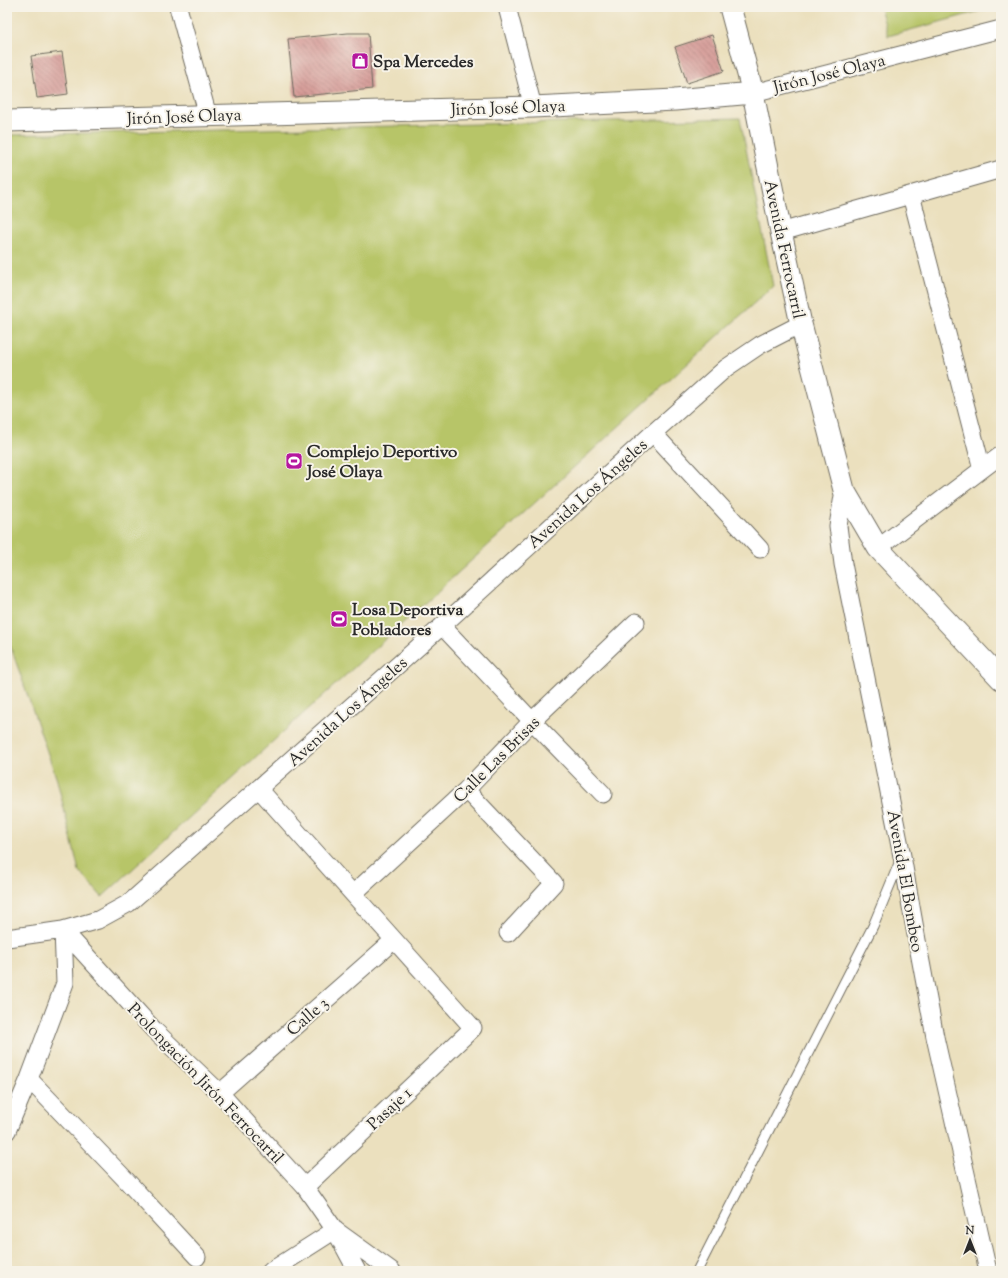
<svg xmlns="http://www.w3.org/2000/svg" width="1008" height="1278" font-family="'Sorts Mill Goudy',serif">
<defs>
<pattern id="building-back-hatch" width="6" height="6" patternUnits="userSpaceOnUse"><rect width="6" height="6" fill="#d49894"/><path d="M-1 5l2 2M0 0l6 6M5-1l2 2" fill="none" stroke="#ac7c79"/></pattern>
</defs>
<rect width="100%" height="100%" fill="#f7f3e8"/>
<filter id="ink" filterUnits="userSpaceOnUse"><feTurbulence type="fractalNoise" baseFrequency=".025" numOctaves="2"/><feDisplacementMap in="SourceGraphic" scale="8" xChannelSelector="R" yChannelSelector="G"/><feConvolveMatrix kernelMatrix="1 2 1 2 8 2 1 2 1" color-interpolation-filters="sRGB"/></filter>
<filter id="wash" filterUnits="userSpaceOnUse"><feTurbulence type="fractalNoise" baseFrequency=".012" numOctaves="4" result="noise"/><feDisplacementMap in="SourceGraphic" scale="16" xChannelSelector="R" yChannelSelector="G"/><feGaussianBlur stdDeviation="0.9" result="paint"/><feColorMatrix in="noise" values="0 0 0 0 0 0 0 0 0 0 0 0 0 0 0 0 0 1.4 0 .05"/><feComposite in="paint" operator="in"/></filter>
<g filter="url(#wash)">
<rect width="100%" height="100%" fill="#ebe0be"/>
<path fill="#b7c567" stroke="#717849" d="M 880,7 L 995,7 L 888,36 Z
M 740,118 L 773,286 L 102,897 L 79,871 L 57,780 L 7,636 L 7,135 Z"/>
<g id="blocks">
<path fill="url(#building-back-hatch)" d="M 348,33 L 368,33 L 372,89 L 294,97 L 288,39 Z
M 712,35 L 724,71 L 687,83 L 675,47 Z
M 62,52 L 68,94 L 37,98 L 31,56 Z"/>
</g>
</g>
<g filter="url(#ink)">
<use href="#blocks" fill-opacity="0" stroke="#6e6a5e" stroke-width="1"/>
<g fill="none" stroke-linecap="round" stroke-linejoin="round">
<g stroke="#6e6a5e" stroke-width="11">
<path id="service" d="M 697,1271 L 873,926 L 900,861"/>
</g>
<g stroke="#6e6a5e" stroke-width="19">
<path id="minor" d="M 178,7 L 208,116
M 507,7 L 533,107
M 753,93 L 1001,29
M 911,195 L 982,469
M 781,232 L 1001,169
M 653,433 L 760,549
M 844,490 L 838,526 L 843,564 L 902,856 L 918,946 L 935,1037 L 988,1271
M 878,548 L 1001,455
M 442,626 L 532,721 L 603,794
M 259,789 L 473,1028 L 305,1187
M 466,790 L 554,883 L 508,933
M 353,894 L 466,790 L 532,721 L 636,622
M 7,938 L 63,930 L 154,1030 L 220,1093 L 305,1187 L 335,1230 L 392,1271
M 29,1079 L 126,1180 L 197,1257
M 220,1093 L 394,940
M 7,1131 L 29,1079 L 65,983 L 63,930 L 98,920 L 129,903 L 442,626 L 653,433 L 726,368 L 760,345 L 801,324
M 271,1271 L 335,1230 L 357,1271"/>
</g>
<g stroke="#6e6a5e" stroke-width="23">
<path id="tertiary" d="M 730,7 L 753,93 L 781,232 L 801,324 L 844,490 L 878,548 L 1001,679
M 7,121 L 533,107 L 675,100 L 753,93"/>
</g>
<use href="#service" stroke="#fff" stroke-width="9"/>
<use href="#minor" stroke="#fff" stroke-width="17"/>
<use href="#tertiary" stroke="#fff" stroke-width="21"/>
</g>
</g>
<defs>
<g id="shop-square" transform="scale(0.9)"><rect x="-9" y="-9" width="18" height="18" rx="4" fill="#b5179e" stroke="#f7f3e8"/><path d="M-5-2.5h2.3a2.7 3.5 0 0 1 5.4 0H5L5.5 6h-11ZM-1.5-2.5h3a1.5 2.3 0 0 0-3 0Z" fill="#fff"/></g>
<g id="stadium-square" transform="scale(0.9)"><rect x="-9" y="-9" width="18" height="18" rx="4" fill="#b5179e" stroke="#f7f3e8"/><path d="M0-5a6.5 5 0 1 0 0 10a6.5 5 0 1 0 0-10ZM-3.5-1.8h7v3.6h-7Z" fill="#fff"/></g>
</defs>
<g fill-rule="evenodd">
<use href="#shop-square" x="360" y="61"/>
<use href="#stadium-square" x="294" y="461"/>
<use href="#stadium-square" x="339" y="619"/>
</g>
<g text-anchor="middle" stroke-width="4" stroke-linejoin="round" paint-order="stroke">
<g font-size="17" font-weight="bold" fill="#2b2b2b" stroke="#f7f3e8" text-anchor="start">
<text x="373" y="67">Spa Mercedes</text>
<text x="307" y="457">Complejo Deportivo<tspan x="307" dy="20">José Olaya</tspan></text>
<text x="352" y="615">Losa Deportiva<tspan x="352" dy="20">Pobladores</tspan></text>
</g>
<g font-size="17" fill="#2b2b2b" stroke="#f7f3e8">
<text transform="translate(829 73) rotate(-14)" y="6">Jirón José Olaya</text>
<text transform="translate(508 107) rotate(-2)" y="6">Jirón José Olaya</text>
<text transform="translate(184 116) rotate(-2)" y="6">Jirón José Olaya</text>
<text transform="translate(785 249) rotate(78)" y="6">Avenida Ferrocarril</text>
<text transform="translate(587 493) rotate(-42)" y="6">Avenida Los Ángeles</text>
<text transform="translate(347 711) rotate(-42)" y="6">Avenida Los Ángeles</text>
<text transform="translate(496 759) rotate(-45)" y="6">Calle Las Brisas</text>
<text transform="translate(906 881) rotate(80)" y="6">Avenida El Bombeo</text>
<text transform="translate(307 1016) rotate(-41)" y="6">Calle 3</text>
<text transform="translate(206 1083) rotate(46)" y="6">Prolongación Jirón Ferrocarril</text>
<text transform="translate(389 1108) rotate(-43)" y="6">Pasaje 1</text>
</g>
</g>
<rect width="1008" height="1278" fill="none" stroke="#f7f3e8" stroke-width="24"/>
<g transform="translate(970 1240)" stroke="#f7f3e8" stroke-width="3" paint-order="stroke">
<path d="M0-3L7 15L0 10L-7 15Z" fill="#2b2b2b"/>
<text y="-6" font-size="11" font-weight="bold" text-anchor="middle" fill="#2b2b2b">N</text>
</g>
</svg>
